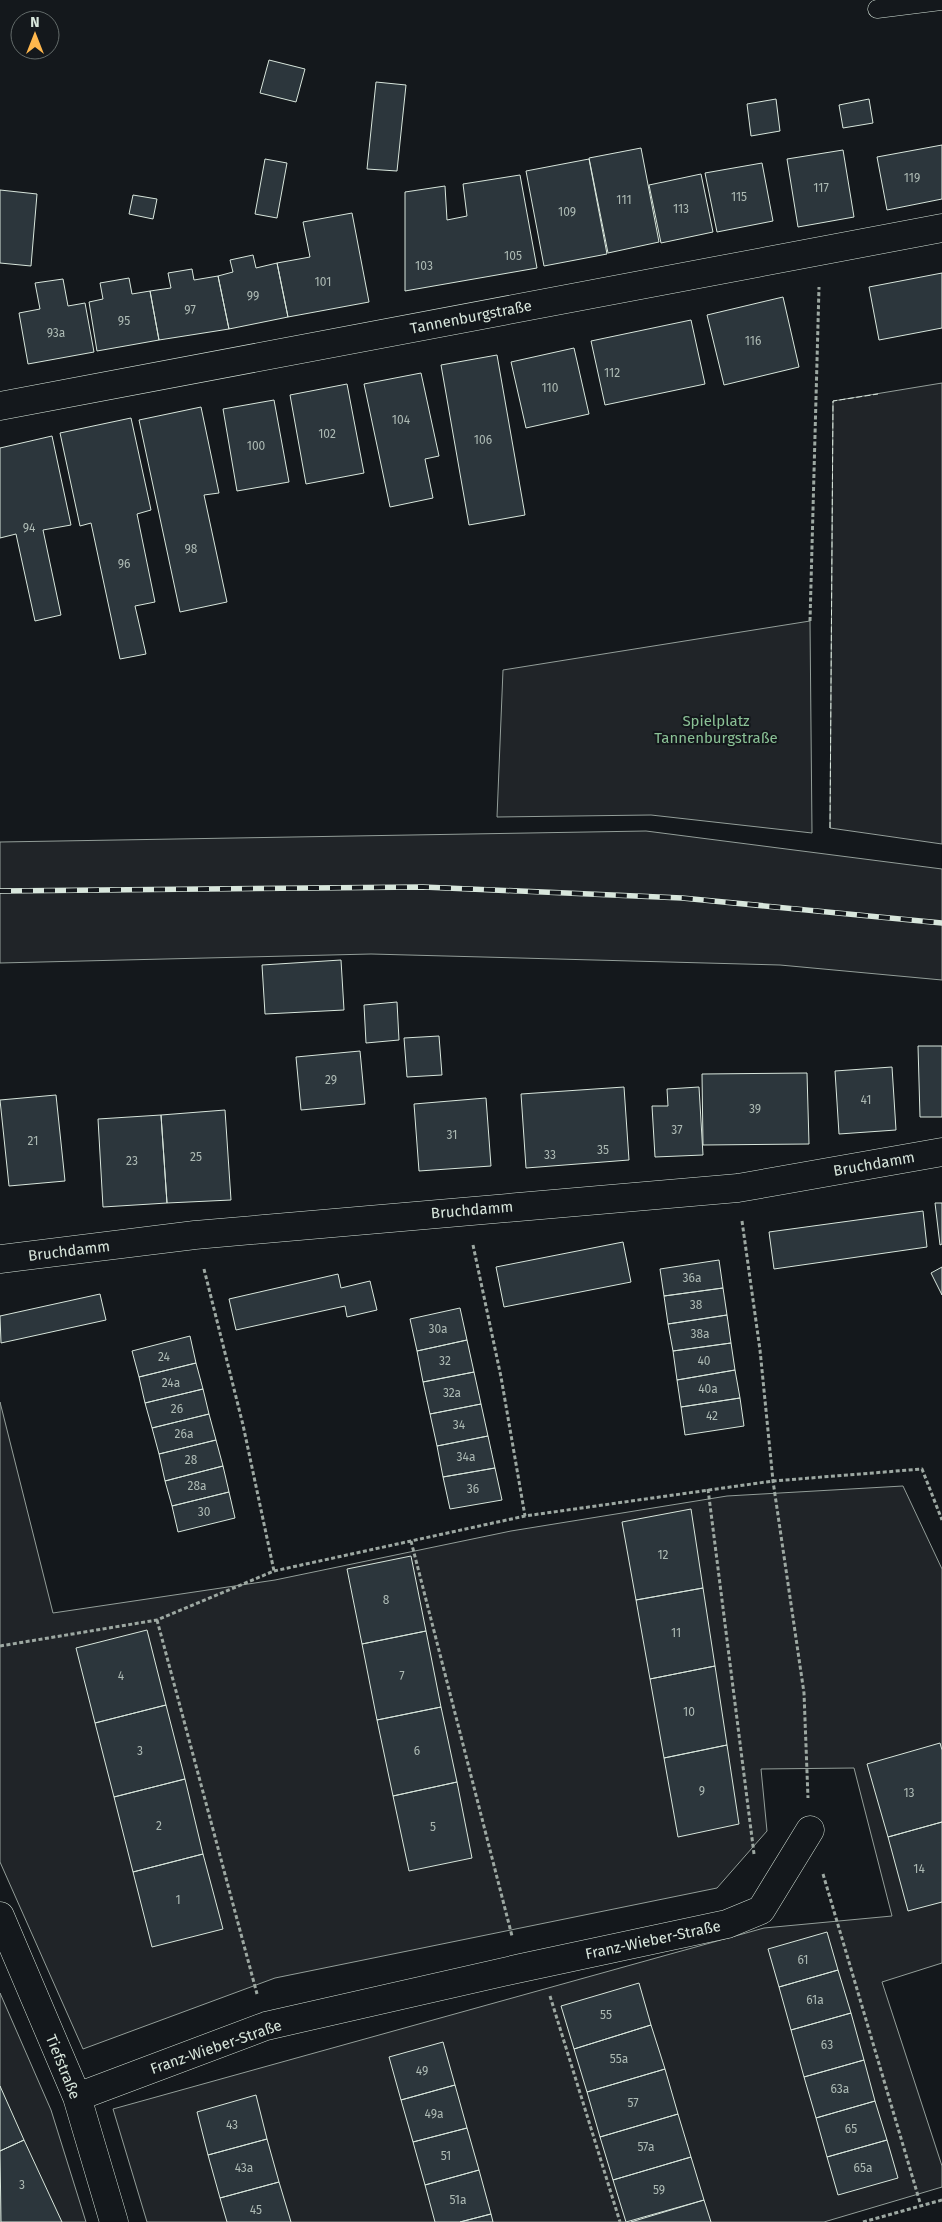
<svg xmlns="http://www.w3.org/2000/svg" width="942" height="2222" font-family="'Fira Sans',sans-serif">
<rect width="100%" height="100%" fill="#14181c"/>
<path fill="#202428" stroke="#939e99" d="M 942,383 L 942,844 L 830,828 L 833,401 Z
M 810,621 L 812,833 L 651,815 L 497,817 L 503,670 Z
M 646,831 L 942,869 L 942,980 L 780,965 L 371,954 L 0,963 L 0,842 Z
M 0,1402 L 53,1613 L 275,1580 L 511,1531 L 727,1496 L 903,1486 L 942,1569 L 942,1963 L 882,1982 L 942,2166 L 942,2187 L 824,2222 L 147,2222 L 113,2109 L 764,1928 L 892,1916 L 854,1768 L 761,1769 L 767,1831 L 717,1888 L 275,1978 L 83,2049 L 0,1862 Z
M 0,1993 L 51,2110 L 86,2222 L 0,2222 Z"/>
<path fill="#2c363c" stroke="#d8e6dc" d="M 269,60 L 305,69 L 296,102 L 260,93 Z
M 376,82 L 406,85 L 397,171 L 367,169 Z
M 776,99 L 780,131 L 751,136 L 747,104 Z
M 869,99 L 873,123 L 843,128 L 839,105 Z
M 942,145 L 942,199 L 887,210 L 877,157 Z
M 641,148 L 659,242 L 608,253 L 589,158 Z
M 843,150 L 854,217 L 798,227 L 787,159 Z
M 265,159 L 287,163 L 277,218 L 255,214 Z
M 589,159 L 607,254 L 544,266 L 526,171 Z
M 762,163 L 773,221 L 717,232 L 705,173 Z
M 701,174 L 713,232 L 661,243 L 649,185 Z
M 520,175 L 537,268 L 405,291 L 405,192 L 445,186 L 447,220 L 467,216 L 463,184 Z
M 0,190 L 37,194 L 31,266 L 0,263 Z
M 133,195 L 157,199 L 153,219 L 129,214 Z
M 352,213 L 369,302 L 288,317 L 277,263 L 310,257 L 303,222 Z
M 253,255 L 256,268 L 277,263 L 288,317 L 229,329 L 218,276 L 233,272 L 230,260 Z
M 192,269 L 194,280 L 218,276 L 229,329 L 159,340 L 150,291 L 171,288 L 168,273 Z
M 942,273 L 942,328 L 879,340 L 869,287 Z
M 129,278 L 132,294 L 150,291 L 159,340 L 97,351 L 89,302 L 103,299 L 100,283 Z
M 63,279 L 68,306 L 85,303 L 94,352 L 28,364 L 19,313 L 40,309 L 35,283 Z
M 783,297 L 799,367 L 724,385 L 707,315 Z
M 691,320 L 705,384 L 605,405 L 591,341 Z
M 574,348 L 589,414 L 526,428 L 511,362 Z
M 497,355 L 525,515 L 469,525 L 441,365 Z
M 421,373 L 439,456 L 425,459 L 433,498 L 390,507 L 364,384 Z
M 347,384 L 364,473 L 306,484 L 290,395 Z
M 274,400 L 289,482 L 237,491 L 223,409 Z
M 201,407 L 219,493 L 204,495 L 227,602 L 180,612 L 139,420 Z
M 131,418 L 151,510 L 137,514 L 155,602 L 135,606 L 146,654 L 120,659 L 91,523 L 80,526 L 60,433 Z
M 52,436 L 71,525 L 43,530 L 61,615 L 35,621 L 16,534 L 0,538 L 0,448 Z
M 341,960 L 344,1010 L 265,1014 L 262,965 Z
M 397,1002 L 399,1040 L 366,1043 L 364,1005 Z
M 439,1036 L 442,1075 L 407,1077 L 404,1038 Z
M 918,1046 L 942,1046 L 942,1117 L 920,1117 Z
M 360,1051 L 365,1104 L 301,1110 L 296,1057 Z
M 892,1067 L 896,1130 L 839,1134 L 835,1071 Z
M 807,1073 L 809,1144 L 703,1145 L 702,1074 Z
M 624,1087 L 629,1160 L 526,1168 L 521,1094 Z
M 699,1087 L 703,1155 L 655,1157 L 652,1106 L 668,1106 L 667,1089 Z
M 56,1095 L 65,1181 L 9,1186 L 0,1100 Z
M 486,1098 L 491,1166 L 419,1171 L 414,1104 Z
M 225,1110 L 231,1200 L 167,1203 L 161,1115 Z
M 161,1115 L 167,1203 L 103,1207 L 98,1119 Z
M 935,1203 L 942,1203 L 942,1244 L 940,1245 Z
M 923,1211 L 927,1247 L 774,1269 L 769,1232 Z
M 623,1242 L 631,1282 L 504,1307 L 496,1267 Z
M 719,1260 L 723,1288 L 664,1296 L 660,1269 Z
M 942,1267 L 942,1295 L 931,1273 Z
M 338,1274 L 341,1288 L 370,1281 L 377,1310 L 347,1317 L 345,1306 L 236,1330 L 229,1299 Z
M 723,1288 L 727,1315 L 668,1324 L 664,1296 Z
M 100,1294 L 106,1320 L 1,1343 L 0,1316 Z
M 460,1308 L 467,1340 L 417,1351 L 410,1319 Z
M 727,1315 L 731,1343 L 673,1351 L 668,1324 Z
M 190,1336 L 196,1363 L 139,1377 L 132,1351 Z
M 467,1340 L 474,1372 L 423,1382 L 417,1351 Z
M 731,1343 L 735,1370 L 677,1380 L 673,1351 Z
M 196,1363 L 203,1389 L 145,1403 L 139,1377 Z
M 735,1370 L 740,1398 L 681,1407 L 677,1380 Z
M 474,1372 L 481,1404 L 430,1414 L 423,1382 Z
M 203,1389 L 209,1414 L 152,1428 L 145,1403 Z
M 740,1398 L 744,1426 L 685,1435 L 681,1407 Z
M 481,1404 L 488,1436 L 437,1446 L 430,1414 Z
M 209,1414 L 216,1440 L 159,1454 L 152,1428 Z
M 488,1436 L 495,1468 L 443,1477 L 437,1446 Z
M 216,1440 L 223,1466 L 165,1481 L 159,1454 Z
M 223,1466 L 229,1492 L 172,1506 L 165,1481 Z
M 495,1468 L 502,1500 L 450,1509 L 443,1477 Z
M 229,1492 L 235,1518 L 178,1532 L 172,1506 Z
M 691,1509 L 703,1588 L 636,1600 L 622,1522 Z
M 411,1556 L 426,1631 L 362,1644 L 347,1569 Z
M 703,1588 L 715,1666 L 650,1679 L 636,1600 Z
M 147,1630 L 166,1705 L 95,1723 L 76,1648 Z
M 426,1631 L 441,1707 L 377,1720 L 362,1644 Z
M 715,1666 L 727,1745 L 664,1758 L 650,1679 Z
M 166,1705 L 185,1779 L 114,1797 L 95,1723 Z
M 441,1707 L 457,1782 L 393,1796 L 377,1720 Z
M 940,1743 L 942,1750 L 942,1822 L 888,1837 L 867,1764 Z
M 727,1745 L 739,1824 L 678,1837 L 664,1758 Z
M 185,1779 L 203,1854 L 133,1872 L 114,1797 Z
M 457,1782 L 472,1858 L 409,1871 L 393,1796 Z
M 942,1822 L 942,1902 L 908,1911 L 888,1837 Z
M 203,1854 L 223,1929 L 152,1947 L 133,1872 Z
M 827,1932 L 838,1970 L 779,1987 L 768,1949 Z
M 838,1970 L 851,2013 L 791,2030 L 779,1987 Z
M 639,1983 L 651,2025 L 574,2049 L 561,2006 Z
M 851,2013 L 864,2060 L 804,2077 L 791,2030 Z
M 651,2025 L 665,2069 L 587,2092 L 574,2049 Z
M 443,2042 L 455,2085 L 401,2100 L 389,2057 Z
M 864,2060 L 875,2101 L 816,2118 L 804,2077 Z
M 665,2069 L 678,2114 L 600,2137 L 587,2092 Z
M 455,2085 L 467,2128 L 413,2142 L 401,2100 Z
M 0,2086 L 24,2140 L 0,2151 Z
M 256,2095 L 267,2139 L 208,2155 L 197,2112 Z
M 875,2101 L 887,2140 L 827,2157 L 816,2118 Z
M 678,2114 L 691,2157 L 613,2180 L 600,2137 Z
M 467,2128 L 479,2170 L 425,2185 L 413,2142 Z
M 267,2139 L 279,2182 L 220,2198 L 208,2155 Z
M 24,2140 L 62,2222 L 1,2222 L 0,2151 Z
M 887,2140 L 898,2178 L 838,2195 L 827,2157 Z
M 691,2157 L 704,2200 L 626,2222 L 613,2180 Z
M 479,2170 L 491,2214 L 460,2222 L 435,2222 L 425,2185 Z
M 279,2182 L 291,2222 L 227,2222 L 220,2198 Z
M 704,2200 L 711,2222 L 631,2222 Z
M 491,2214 L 493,2222 L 460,2222 Z"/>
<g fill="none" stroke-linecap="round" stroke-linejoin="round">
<g stroke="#d8e6dc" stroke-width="19">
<path id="service" d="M 877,9 L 942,1"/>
</g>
<g stroke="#d8e6dc" stroke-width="29">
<path id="minor" d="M 0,406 L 942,228
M 0,1259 L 195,1235 L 738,1188 L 942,1152
M 0,1916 L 77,2097 L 114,2222
M 77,2097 L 266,2026 L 521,1968 L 727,1924 L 761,1910 L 810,1830"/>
</g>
<path stroke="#9da8a2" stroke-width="3" stroke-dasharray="4 2.5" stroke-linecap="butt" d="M 810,621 L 819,287
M 742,1221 L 760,1350 L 773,1481 L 804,1693 L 808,1798
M 473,1245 L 501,1377 L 525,1516
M 204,1269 L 243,1425 L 274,1571
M 708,1489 L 754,1854
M 411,1541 L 512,1936
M 157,1620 L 257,1994
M 0,1646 L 157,1620 L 274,1571 L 525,1516 L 773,1481 L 922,1469 L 942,1520
M 823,1874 L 921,2206
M 550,1996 L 620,2222
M 863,2222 L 942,2200"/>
<use href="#service" stroke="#14181c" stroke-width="18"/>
<use href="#minor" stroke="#14181c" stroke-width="28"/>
<g stroke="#d8e6dc" stroke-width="5.5">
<path id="rail" d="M 0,891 L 423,887 L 682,898 L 942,923"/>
</g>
<use href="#rail" stroke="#14181c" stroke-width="4" stroke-dasharray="11" stroke-linecap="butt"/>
<path stroke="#d8e6dc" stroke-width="1" stroke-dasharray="6 2.5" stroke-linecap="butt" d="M 830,828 L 833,401 L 878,394"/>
</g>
<g text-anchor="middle" stroke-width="4" stroke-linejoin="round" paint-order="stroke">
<g font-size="12" fill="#adbab4">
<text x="912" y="182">119</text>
<text x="821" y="192">117</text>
<text x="739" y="201">115</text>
<text x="624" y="204">111</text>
<text x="681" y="213">113</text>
<text x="567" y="216">109</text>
<text x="513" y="260">105</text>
<text x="424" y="270">103</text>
<text x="323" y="286">101</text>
<text x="253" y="300">99</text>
<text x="190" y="314">97</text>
<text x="124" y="325">95</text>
<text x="56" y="337">93a</text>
<text x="753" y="345">116</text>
<text x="612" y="377">112</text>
<text x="550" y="392">110</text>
<text x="401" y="424">104</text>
<text x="327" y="438">102</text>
<text x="483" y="444">106</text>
<text x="256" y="450">100</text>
<text x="29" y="532">94</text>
<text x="191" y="553">98</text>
<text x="124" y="568">96</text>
<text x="331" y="1084">29</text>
<text x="866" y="1104">41</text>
<text x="755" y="1113">39</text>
<text x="677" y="1134">37</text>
<text x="452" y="1139">31</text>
<text x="33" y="1145">21</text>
<text x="603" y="1154">35</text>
<text x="550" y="1159">33</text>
<text x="196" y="1161">25</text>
<text x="132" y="1165">23</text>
<text x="692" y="1282">36a</text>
<text x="696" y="1309">38</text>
<text x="438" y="1333">30a</text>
<text x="700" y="1338">38a</text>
<text x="164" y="1361">24</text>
<text x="445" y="1365">32</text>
<text x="704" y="1365">40</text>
<text x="171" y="1387">24a</text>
<text x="708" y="1393">40a</text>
<text x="452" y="1397">32a</text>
<text x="177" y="1413">26</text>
<text x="712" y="1420">42</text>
<text x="459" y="1429">34</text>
<text x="184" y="1438">26a</text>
<text x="466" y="1461">34a</text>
<text x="191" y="1464">28</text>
<text x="197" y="1490">28a</text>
<text x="473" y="1493">36</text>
<text x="204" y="1516">30</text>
<text x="663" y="1559">12</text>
<text x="386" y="1604">8</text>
<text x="676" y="1637">11</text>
<text x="121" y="1680">4</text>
<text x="402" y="1680">7</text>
<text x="689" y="1716">10</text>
<text x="140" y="1755">3</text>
<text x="417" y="1755">6</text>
<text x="702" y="1795">9</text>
<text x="909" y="1797">13</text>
<text x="159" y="1830">2</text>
<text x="433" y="1831">5</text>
<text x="919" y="1873">14</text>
<text x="178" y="1904">1</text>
<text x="803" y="1964">61</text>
<text x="815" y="2004">61a</text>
<text x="606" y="2019">55</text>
<text x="827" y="2049">63</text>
<text x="619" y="2063">55a</text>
<text x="422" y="2075">49</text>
<text x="840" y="2093">63a</text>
<text x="633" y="2107">57</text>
<text x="434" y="2118">49a</text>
<text x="232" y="2129">43</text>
<text x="851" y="2133">65</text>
<text x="646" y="2151">57a</text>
<text x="446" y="2160">51</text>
<text x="244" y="2172">43a</text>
<text x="863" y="2172">65a</text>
<text x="22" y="2189">3</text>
<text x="659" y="2194">59</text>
<text x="458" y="2204">51a</text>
<text x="256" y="2214">45</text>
</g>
<g font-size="15" fill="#d8e6dc" stroke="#14181c">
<text transform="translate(471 317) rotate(-11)" y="5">Tannenburgstraße</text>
<text transform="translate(874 1164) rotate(-10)" y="5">Bruchdamm</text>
<text transform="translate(472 1210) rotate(-5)" y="5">Bruchdamm</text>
<text transform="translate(69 1251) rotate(-7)" y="5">Bruchdamm</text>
<text transform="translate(653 1940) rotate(-12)" y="5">Franz-Wieber-Straße</text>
<text transform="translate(216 2047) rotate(-19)" y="5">Franz-Wieber-Straße</text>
<text transform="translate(63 2067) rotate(68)" y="5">Tiefstraße</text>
</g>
<g font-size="15" fill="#8ac095" stroke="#14181c">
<text x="716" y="726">Spielplatz<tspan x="716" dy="17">Tannenburgstraße</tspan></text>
</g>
</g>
<g transform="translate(35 35)"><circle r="24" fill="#14181c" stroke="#626a69"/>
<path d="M0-4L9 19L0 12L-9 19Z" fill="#ffb74d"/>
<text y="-8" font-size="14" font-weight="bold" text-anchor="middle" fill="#d8e6dc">N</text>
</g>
</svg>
